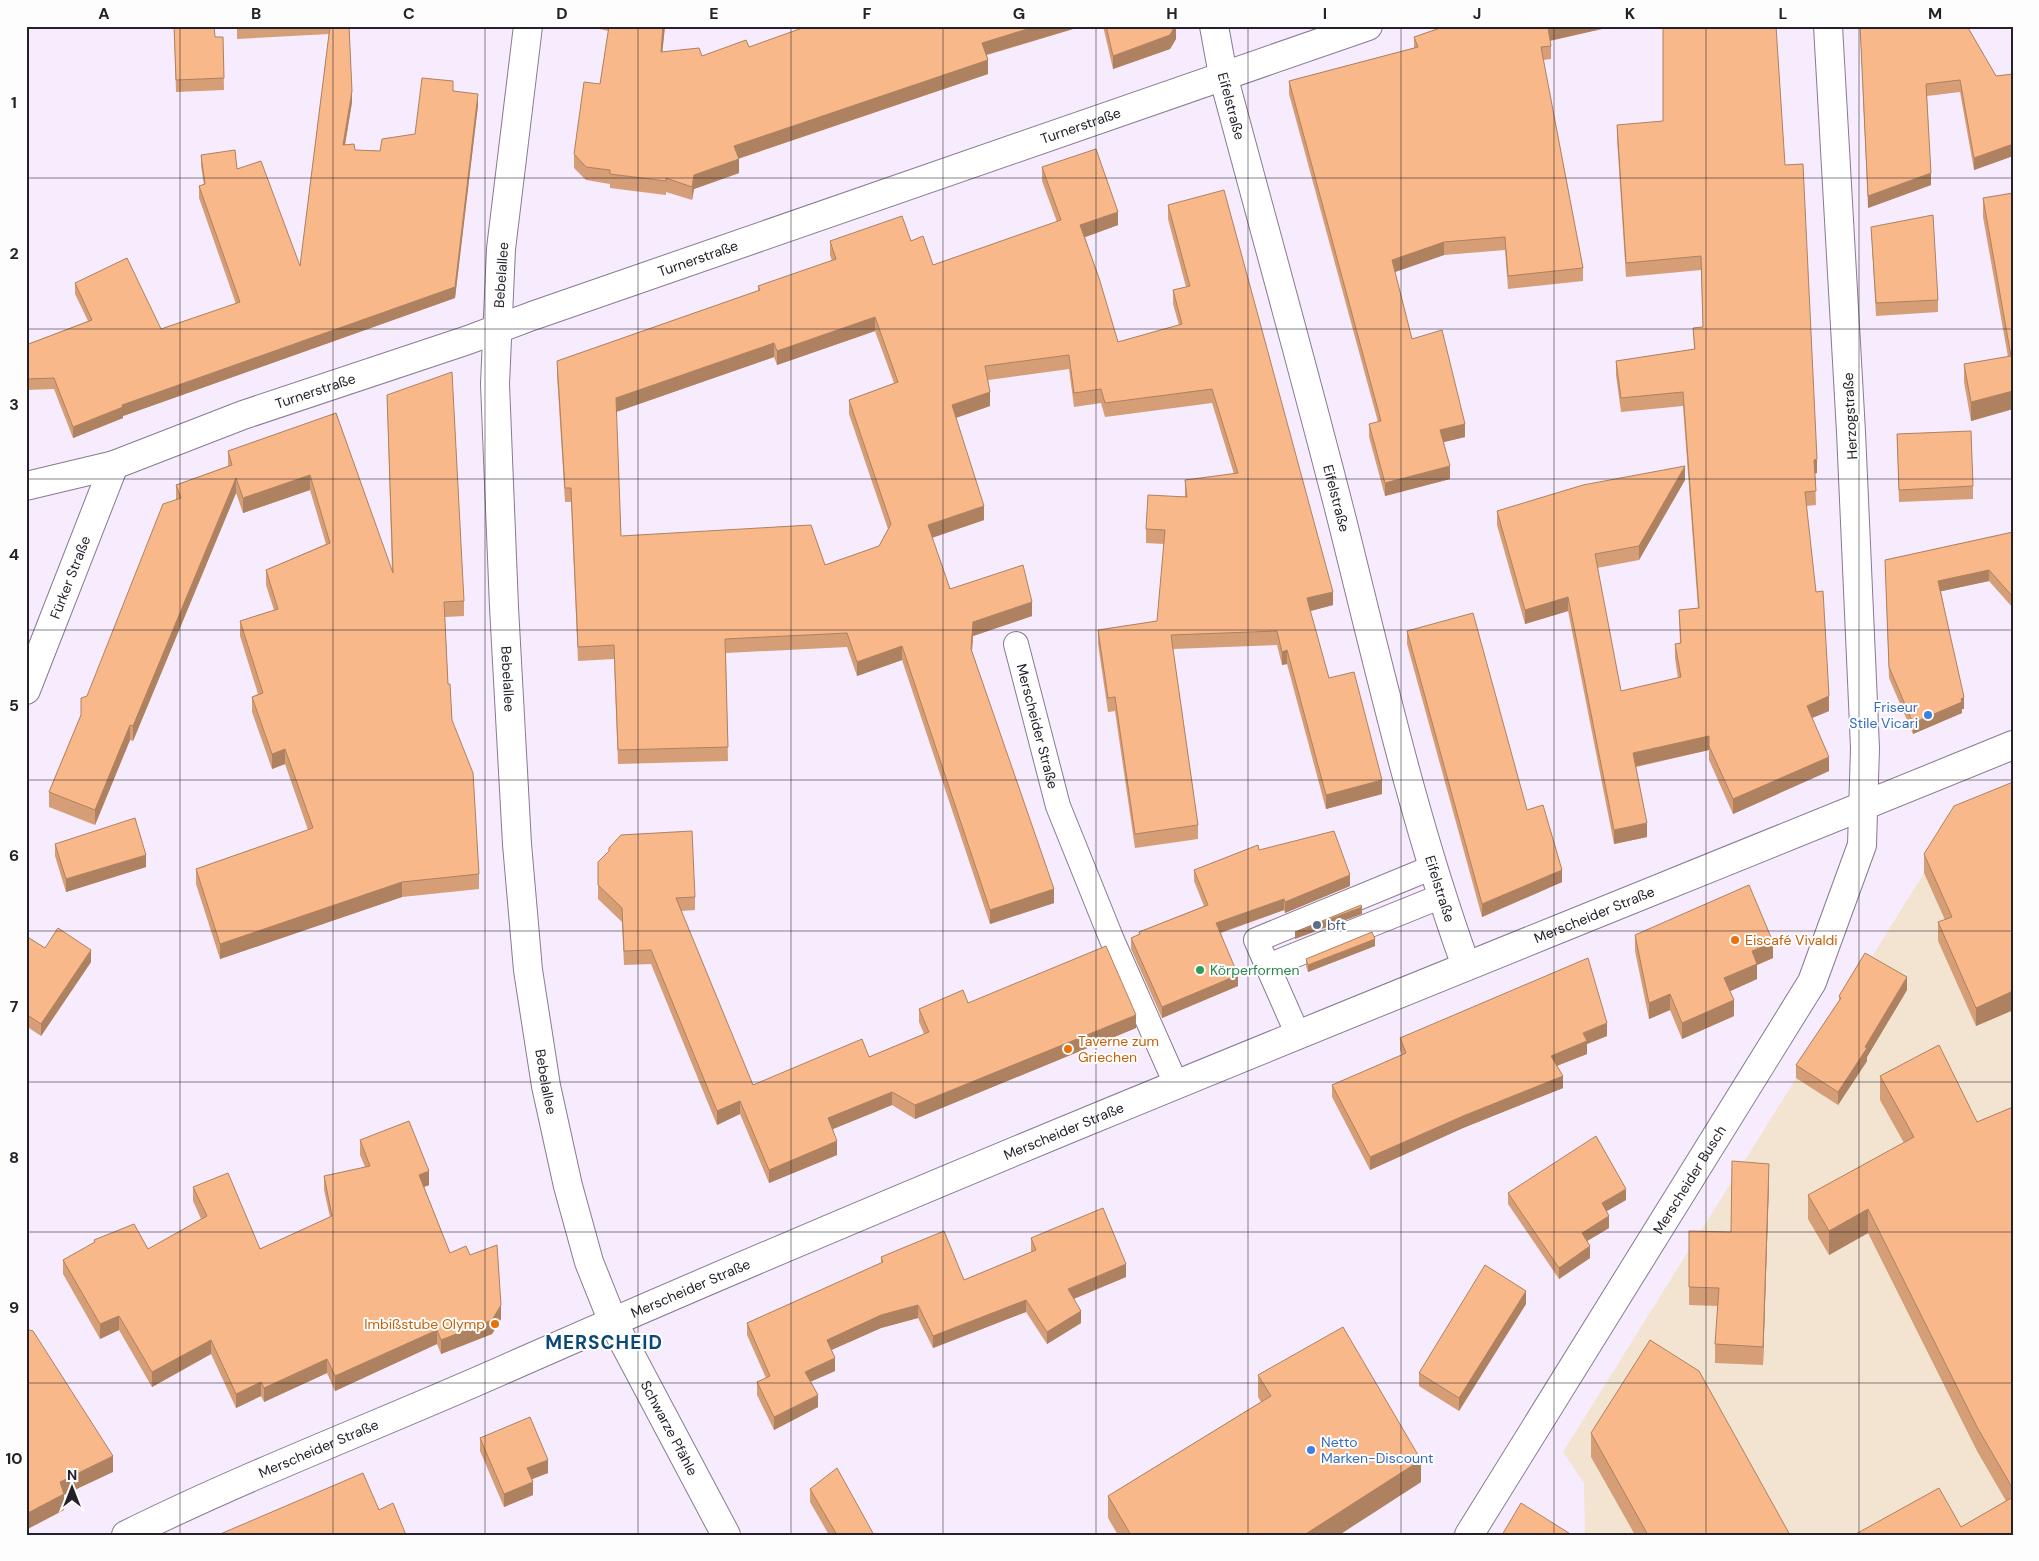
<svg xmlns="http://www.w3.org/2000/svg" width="2039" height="1561" font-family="'DM Sans',sans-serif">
<rect width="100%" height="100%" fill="#f7ebfe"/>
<path fill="#f3e4d1" d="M 2013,800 L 2013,1535 L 1585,1535 L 1584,1483 L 1563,1452 L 1954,825 Z"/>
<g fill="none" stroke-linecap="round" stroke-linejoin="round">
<g stroke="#887a90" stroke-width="26">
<g id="lane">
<path id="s1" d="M 1016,644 L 1058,806 L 1112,940 L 1176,1084"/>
<path d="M 1268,966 L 1442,896"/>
<path d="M 1298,1035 L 1256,940 L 1433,867"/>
</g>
</g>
<g stroke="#887a90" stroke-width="30">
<g id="street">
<path id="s2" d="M 1214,26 L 1223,75 C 1263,225 1305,374 1343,524 C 1380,672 1414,822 1466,966"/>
<path id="s3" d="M 26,486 L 114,465 L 243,415 L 468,340 L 532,316 L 1368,26"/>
<path id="s4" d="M 26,690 L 114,465"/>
<path id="s5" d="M 1469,1535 L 1812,982 L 1862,845 L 1865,748 L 1851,432 L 1828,26"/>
</g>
</g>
<g stroke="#887a90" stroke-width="30">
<g id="secondary">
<path id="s6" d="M 528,26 L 501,249 L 495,384 L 504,607 L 517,844 L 528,970 L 546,1086 L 568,1186 L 589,1262 L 613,1322 L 726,1535"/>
<path id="s7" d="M 126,1535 C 255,1471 390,1421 521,1362 C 1014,1145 1515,948 2013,745"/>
</g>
</g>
<use href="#lane" stroke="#fff" stroke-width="24"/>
<use href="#street" stroke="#fff" stroke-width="28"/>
<use href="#secondary" stroke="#fff" stroke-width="28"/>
</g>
<path fill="#d59e76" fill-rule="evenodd" d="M 174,26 L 215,37 L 223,37 L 224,90 L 176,92 Z
M 237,26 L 349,26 L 352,102 L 345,145 L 355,150 L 380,151 L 415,134 L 453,91 L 478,105 L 455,298 L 123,416 L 123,418 L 73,438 L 54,389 L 26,390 L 26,345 L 88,321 L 75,294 L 75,283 L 161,329 L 236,304 L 199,198 L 199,186 L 204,185 L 201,166 L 201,155 L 237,169 L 300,266 L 329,34 L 237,39 Z
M 584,26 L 665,26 L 662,52 L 702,56 L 749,47 L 1083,26 L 987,55 L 988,74 L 738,159 L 739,173 L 694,189 L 692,200 L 666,192 L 666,195 L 610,188 L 610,184 L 586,180 L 574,168 L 574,154 L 600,84 L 609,31 Z
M 1103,26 L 1176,26 L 1176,39 L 1170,49 L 1113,69 Z
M 1446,26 L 1615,26 L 1550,41 L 1551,46 L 1551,59 L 1543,60 L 1583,268 L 1583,281 L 1508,289 L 1505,250 L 1444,255 L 1395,272 L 1412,339 L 1465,437 L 1444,442 L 1450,479 L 1385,496 L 1369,437 L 1369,424 L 1378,422 L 1289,94 L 1289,81 L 1414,48 L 1414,37 Z
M 1860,26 L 1972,26 L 1968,28 L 1996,76 L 2013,74 L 2013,156 L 1974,170 L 1960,92 L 1927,96 L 1931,185 L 1868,208 Z
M 1617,125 L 1785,165 L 1817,473 L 1815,473 L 1816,505 L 1806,506 L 1829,711 L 1812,718 L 1829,771 L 1733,814 L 1709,760 L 1709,750 L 1636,767 L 1647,837 L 1614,844 L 1568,611 L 1525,624 L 1497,525 L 1497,511 L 1685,480 L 1639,560 L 1597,568 L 1621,691 L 1678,678 L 1675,658 L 1675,644 L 1680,643 L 1679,610 L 1698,609 L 1683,406 L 1621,412 L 1616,375 L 1616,361 L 1694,349 L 1693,328 L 1703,327 L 1701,270 L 1626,277 L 1617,139 Z
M 1042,167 L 1118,225 L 1085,237 L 1118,342 L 1179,325 L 1173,304 L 1173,290 L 1186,287 L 1168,219 L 1168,205 L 1333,605 L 1310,611 L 1329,678 L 1382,794 L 1326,809 L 1287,664 L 1282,665 L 1277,645 L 1173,649 L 1198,825 L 1198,839 L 1135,848 L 1115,711 L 1108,712 L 1098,644 L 1098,630 L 1157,621 L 1164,544 L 1146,543 L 1146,529 L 1185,497 L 1185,480 L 1234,474 L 1212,403 L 1105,417 L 1101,403 L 1074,407 L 1069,369 L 988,380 L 990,406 L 956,418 L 984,520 L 932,538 L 950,589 L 1032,616 L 973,636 L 972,651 L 1054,903 L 990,924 L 902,660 L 857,676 L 847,647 L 726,653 L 728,761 L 618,764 L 614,659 L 578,661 L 571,502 L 565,502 L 557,375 L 557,361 L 758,291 L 758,286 L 832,261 L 830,255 L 830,241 L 911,241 L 933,265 L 1057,222 L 1042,181 ZM 875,331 L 894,383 L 849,400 L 849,414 L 888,529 L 879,546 L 825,565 L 621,536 L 616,412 L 774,357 L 777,365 Z
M 2013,193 L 2013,409 L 1971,421 L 1964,382 L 1964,364 L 2008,357 L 1983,217 L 1983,198 Z
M 1871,227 L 1938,300 L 1938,312 L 1876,316 Z
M 387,395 L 464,601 L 464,616 L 445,617 L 448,684 L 452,720 L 479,874 L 479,889 L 402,897 L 220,959 L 196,884 L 196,869 L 308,830 L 285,764 L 272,769 L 252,712 L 252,697 L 258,694 L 240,636 L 240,621 L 274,610 L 266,585 L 266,570 L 326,544 L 310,490 L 243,513 L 236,493 L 133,741 L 130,740 L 95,825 L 49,807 L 49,792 L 81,715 L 87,696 L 176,500 L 176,485 L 228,466 L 228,451 L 336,413 L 392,572 Z
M 1897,434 L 1973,486 L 1973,499 L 1899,502 Z
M 2013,532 L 2013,608 L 1989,581 L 1941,591 L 1964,709 L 1962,709 L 1962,713 L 1913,734 L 1889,678 L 1885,560 Z
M 1407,631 L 1527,810 L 1562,882 L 1482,917 L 1407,644 Z
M 55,844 L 146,867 L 66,892 L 55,856 Z
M 1259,850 L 1350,886 L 1285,913 L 1284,910 L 1221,933 L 1238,986 L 1162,1018 L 1131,949 L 1131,938 L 1139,935 L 1139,932 L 1204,906 L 1194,881 L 1194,870 Z
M 1924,854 L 2011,1011 L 1976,1026 L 1938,941 L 1938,922 L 1945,920 L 1924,873 Z
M 598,862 L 695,897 L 695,910 L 681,911 L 753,1085 L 869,1057 L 924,1034 L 919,1022 L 919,1009 L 968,1003 L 1136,1028 L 915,1119 L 892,1105 L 833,1129 L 837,1155 L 769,1183 L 740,1114 L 717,1125 L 651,964 L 624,965 L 622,922 L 598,899 Z
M 1635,935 L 1773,958 L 1757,965 L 1757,979 L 1730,991 L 1734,1016 L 1682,1039 L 1670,1010 L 1649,1019 L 1635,951 Z
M 26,936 L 45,948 L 91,962 L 41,1036 L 26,1026 Z
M 1375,946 L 1308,972 L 1306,966 L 1306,959 Z
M 1907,990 L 1867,1057 L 1867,1061 L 1838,1105 L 1796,1078 L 1796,1065 L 1839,1001 L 1839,996 Z
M 1607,1036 L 1587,1044 L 1587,1054 L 1557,1066 L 1563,1088 L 1463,1128 L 1370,1170 L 1332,1097 L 1332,1085 L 1402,1055 L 1400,1050 L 1400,1038 Z
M 1880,1076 L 1977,1122 L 2013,1107 L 2013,1535 L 1961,1527 L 2006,1501 L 1977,1451 L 1868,1233 L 1829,1255 L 1808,1219 L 1808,1195 L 1904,1143 L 1880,1100 Z
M 360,1140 L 429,1185 L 424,1187 L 450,1253 L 470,1255 L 501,1319 L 492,1334 L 441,1354 L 437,1344 L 335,1391 L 327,1373 L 264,1402 L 261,1396 L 236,1408 L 211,1354 L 152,1387 L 119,1330 L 100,1339 L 63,1274 L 63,1260 L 94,1243 L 94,1240 L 148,1249 L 201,1219 L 193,1201 L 193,1187 L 260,1249 L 330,1217 L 324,1190 L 324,1176 L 365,1167 L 360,1155 Z
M 1769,1183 L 1763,1365 L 1715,1363 L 1715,1344 L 1718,1306 L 1689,1305 L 1689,1231 L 1731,1232 Z
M 1508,1193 L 1626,1200 L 1606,1211 L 1609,1228 L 1587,1241 L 1590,1258 L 1559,1279 L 1508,1204 Z
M 1031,1238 L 1126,1277 L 1074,1299 L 1081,1323 L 1047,1344 L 1026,1312 L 933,1348 L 918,1318 L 881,1328 L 831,1350 L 835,1371 L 810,1382 L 818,1407 L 774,1430 L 757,1395 L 757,1382 L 766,1378 L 747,1335 L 747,1323 L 881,1263 L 881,1257 L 964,1280 L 1031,1252 Z
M 1526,1304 L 1459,1411 L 1419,1386 L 1419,1373 Z
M 1258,1375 L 1421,1482 L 1339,1535 L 1118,1535 L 1108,1518 L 1108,1496 L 1261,1402 L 1258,1397 Z
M 1591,1433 L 1790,1535 L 1635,1535 L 1591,1457 Z
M 480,1438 L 548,1473 L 532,1479 L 533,1495 L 504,1507 L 480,1451 Z
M 810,1489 L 874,1535 L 829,1535 L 810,1502 Z"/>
<path fill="#ae8160" d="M 663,26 L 665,26 L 661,66 L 661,52 Z
M 1037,26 L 1083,26 L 982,56 L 982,43 Z
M 1175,26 L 1176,26 L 1176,39 L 1170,49 L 1113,69 L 1113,56 Z
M 1556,26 L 1615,26 L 1548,41 L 1548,28 Z
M 988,60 L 988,74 L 734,160 L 734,146 Z
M 352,91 L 352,102 L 343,156 L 343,145 Z
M 478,94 L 478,105 L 455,298 L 123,416 L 123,418 L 73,438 L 73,427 L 122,405 L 455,287 Z
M 2013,144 L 2013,156 L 1974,170 L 1974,158 Z
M 739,159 L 739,173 L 694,189 L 692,200 L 692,187 L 694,175 Z
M 1931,173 L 1931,185 L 1868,208 L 1868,196 Z
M 1118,212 L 1118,225 L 1080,239 L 1080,225 Z
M 1444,242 L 1444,255 L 1392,273 L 1392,260 Z
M 875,317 L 875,331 L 777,365 L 777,351 Z
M 774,343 L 774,357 L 616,412 L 616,398 Z
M 2013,391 L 2013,409 L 1971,421 L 1971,402 Z
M 990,392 L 990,406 L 952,419 L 952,405 Z
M 1465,424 L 1465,437 L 1440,443 L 1440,430 Z
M 1817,459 L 1817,473 L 1814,474 L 1814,460 Z
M 1450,466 L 1450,479 L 1385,496 L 1385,483 Z
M 1685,466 L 1685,480 L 1639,560 L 1639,546 Z
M 310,475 L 310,490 L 243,513 L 243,498 Z
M 236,478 L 236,493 L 133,741 L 133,726 Z
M 984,506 L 984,520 L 928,539 L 928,525 Z
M 1989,570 L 1989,581 L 1938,592 L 1938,581 Z
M 1333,592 L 1333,605 L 1307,612 L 1307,598 Z
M 1568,597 L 1568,611 L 1525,624 L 1525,610 Z
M 1032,602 L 1032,616 L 973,636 L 971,663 L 973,622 Z
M 902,646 L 902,660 L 857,676 L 857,662 Z
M 1287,650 L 1287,664 L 1282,665 L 1282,652 Z
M 1829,696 L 1829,711 L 1807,720 L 1807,706 Z
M 1964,697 L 1964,709 L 1962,709 L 1962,713 L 1913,734 L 1913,723 Z
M 130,725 L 130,740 L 95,825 L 95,810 Z
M 1709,736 L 1709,750 L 1633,767 L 1633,753 Z
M 285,749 L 285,764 L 272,769 L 272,754 Z
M 1829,757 L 1829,771 L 1733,814 L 1733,799 Z
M 1382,780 L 1382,794 L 1326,809 L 1326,795 Z
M 1647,823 L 1647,837 L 1614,844 L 1614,830 Z
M 146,855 L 146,867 L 66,892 L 66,879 Z
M 1562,870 L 1562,882 L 1482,917 L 1482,904 Z
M 1350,875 L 1350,886 L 1285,913 L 1285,902 Z
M 402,882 L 402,897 L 220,959 L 220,944 Z
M 1054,889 L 1054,903 L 990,924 L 990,910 Z
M 1284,899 L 1284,910 L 1216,934 L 1216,923 Z
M 1362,907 L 1362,914 L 1295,939 L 1295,932 Z
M 1375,939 L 1375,946 L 1308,972 L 1308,965 Z
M 1773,942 L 1773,958 L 1757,965 L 1757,979 L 1724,994 L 1724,978 L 1752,951 Z
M 91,950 L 91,962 L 41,1036 L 41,1024 Z
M 1238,975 L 1238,986 L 1162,1018 L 1162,1007 Z
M 1907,977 L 1907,990 L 1867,1057 L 1867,1061 L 1838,1105 L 1838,1092 Z
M 2013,986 L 2013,1004 L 2011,1011 L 1976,1026 L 1976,1008 Z
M 1670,994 L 1670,1010 L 1649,1019 L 1649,1003 Z
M 1734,1000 L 1734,1016 L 1682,1039 L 1682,1023 Z
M 1136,1015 L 1136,1028 L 915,1119 L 915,1105 Z
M 1607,1023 L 1607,1036 L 1587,1044 L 1587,1054 L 1551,1068 L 1551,1056 L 1583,1033 Z
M 1563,1076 L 1563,1088 L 1463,1128 L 1370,1170 L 1370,1157 L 1463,1116 Z
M 892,1092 L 892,1105 L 828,1131 L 828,1118 Z
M 740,1101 L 740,1114 L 717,1125 L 717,1111 Z
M 837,1141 L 837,1155 L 769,1183 L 769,1170 Z
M 1769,1164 L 1769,1183 L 1763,1365 L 1763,1347 Z
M 429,1171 L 429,1185 L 419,1189 L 419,1175 Z
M 1626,1189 L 1626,1200 L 1602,1214 L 1602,1203 Z
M 1868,1209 L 1868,1233 L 1829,1255 L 1829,1231 Z
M 1609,1216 L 1609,1228 L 1582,1244 L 1582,1233 Z
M 1590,1246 L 1590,1258 L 1559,1279 L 1559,1268 Z
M 1126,1264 L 1126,1277 L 1068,1301 L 1068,1289 Z
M 1526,1291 L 1526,1304 L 1459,1411 L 1459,1398 Z
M 1026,1300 L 1026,1312 L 933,1348 L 933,1336 Z
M 501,1305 L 501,1319 L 492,1334 L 441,1354 L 441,1340 Z
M 918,1305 L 918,1318 L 881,1328 L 827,1352 L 827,1340 L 881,1315 Z
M 1081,1311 L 1081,1323 L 1047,1344 L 1047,1332 Z
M 119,1316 L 119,1330 L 100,1339 L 100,1324 Z
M 437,1330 L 437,1344 L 335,1391 L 335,1376 Z
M 211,1340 L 211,1354 L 152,1387 L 152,1372 Z
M 835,1358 L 835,1371 L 805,1384 L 805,1372 Z
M 327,1359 L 327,1373 L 264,1402 L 264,1388 Z
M 261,1382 L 261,1396 L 236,1408 L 236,1394 Z
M 818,1395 L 818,1407 L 774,1430 L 774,1417 Z
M 113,1456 L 113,1472 L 64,1495 L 64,1510 L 26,1530 L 26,1514 L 60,1482 Z
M 548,1460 L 548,1473 L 527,1481 L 527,1468 Z
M 1421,1460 L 1421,1482 L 1339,1535 L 1304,1535 Z
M 533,1482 L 533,1495 L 504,1507 L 504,1494 Z"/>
<path fill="#f8b889" stroke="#ae8160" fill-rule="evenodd" d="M 174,26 L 214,26 L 215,37 L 223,37 L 224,78 L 176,80 Z
M 237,26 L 267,26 L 237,28 Z
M 330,26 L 349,26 L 352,91 L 343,145 L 354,144 L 355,150 L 380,151 L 382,139 L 415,134 L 422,78 L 453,81 L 453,91 L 478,94 L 455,287 L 122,405 L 123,407 L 73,427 L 54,378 L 26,379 L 26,345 L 92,320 L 75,283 L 127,258 L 161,329 L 240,302 L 199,186 L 205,184 L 201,155 L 235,150 L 237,169 L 261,161 L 300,266 Z
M 609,26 L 663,26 L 661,52 L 699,48 L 702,56 L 746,40 L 749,47 L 808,26 L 1037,26 L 982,43 L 988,60 L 734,146 L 739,159 L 694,175 L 692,187 L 666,178 L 666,181 L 610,174 L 610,170 L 586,167 L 574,154 L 584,82 L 600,84 Z
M 1106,26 L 1175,26 L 1170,35 L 1113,56 Z
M 1446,26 L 1556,26 L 1548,28 L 1551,46 L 1541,47 L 1583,268 L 1508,276 L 1505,237 L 1444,242 L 1392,260 L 1412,339 L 1442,330 L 1465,424 L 1440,430 L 1450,466 L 1385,483 L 1369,424 L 1381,421 L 1289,81 L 1418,47 L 1414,37 Z
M 1663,26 L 1776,26 L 1785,165 L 1803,164 L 1817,459 L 1814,460 L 1816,491 L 1805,492 L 1816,592 L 1823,591 L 1829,696 L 1807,706 L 1829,757 L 1733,799 L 1709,746 L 1709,736 L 1633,753 L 1647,823 L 1614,830 L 1568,597 L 1525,610 L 1497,511 L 1583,485 L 1685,466 L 1639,546 L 1595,554 L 1621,691 L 1681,677 L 1675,644 L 1681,643 L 1679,610 L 1699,608 L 1683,392 L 1621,398 L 1616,361 L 1695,349 L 1693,328 L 1703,327 L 1701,256 L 1626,263 L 1617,125 L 1663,121 Z
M 1860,26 L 1967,26 L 1996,76 L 2013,74 L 2013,144 L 1974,158 L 1960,80 L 1926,84 L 1931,173 L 1868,196 Z
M 1096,149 L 1118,212 L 1080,225 L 1099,278 L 1118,342 L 1182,324 L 1173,290 L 1190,286 L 1168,205 L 1224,190 L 1333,592 L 1307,598 L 1309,606 L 1329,678 L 1354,672 L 1382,780 L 1326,795 L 1287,650 L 1282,652 L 1277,631 L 1171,635 L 1198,825 L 1135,834 L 1115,697 L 1108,698 L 1098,630 L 1157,621 L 1165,530 L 1146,529 L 1148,495 L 1187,497 L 1185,480 L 1238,473 L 1212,389 L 1105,403 L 1101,389 L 1074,393 L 1069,355 L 985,366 L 990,392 L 952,405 L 984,506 L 928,525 L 950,589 L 1023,565 L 1032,602 L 973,622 L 971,649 L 1054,889 L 990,910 L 902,646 L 857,662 L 847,633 L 725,639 L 728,747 L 618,750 L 614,645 L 578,647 L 571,488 L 565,488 L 557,361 L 760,290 L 758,286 L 836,259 L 830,241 L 902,216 L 911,241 L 923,236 L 933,265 L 1061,220 L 1042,167 ZM 875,317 L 898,382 L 849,400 L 891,524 L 879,546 L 825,565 L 811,525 L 621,536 L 616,398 L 774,343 L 777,351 Z
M 2013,193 L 2013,391 L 1971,402 L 1964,364 L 2011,356 L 1983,198 Z
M 1933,215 L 1938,300 L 1876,303 L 1871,227 Z
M 452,372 L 464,601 L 444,602 L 448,684 L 450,684 L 452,720 L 473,773 L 479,874 L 402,882 L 220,944 L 196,869 L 313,828 L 285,749 L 272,754 L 252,697 L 263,693 L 240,621 L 278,609 L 266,570 L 330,543 L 310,475 L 243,498 L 236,478 L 133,726 L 130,725 L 95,810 L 49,792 L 81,715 L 81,698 L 87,696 L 163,504 L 181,498 L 176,485 L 232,465 L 228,451 L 336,413 L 393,573 L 387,395 Z
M 1971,431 L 1973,486 L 1899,490 L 1897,434 Z
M 2013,532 L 2013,597 L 1989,570 L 1938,581 L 1964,697 L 1961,699 L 1962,702 L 1913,723 L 1889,667 L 1885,560 Z
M 1473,613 L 1527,810 L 1543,805 L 1562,870 L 1482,904 L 1407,631 Z
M 2013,782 L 2013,986 L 2011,992 L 1976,1008 L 1938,922 L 1952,917 L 1924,854 L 1954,806 Z
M 135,818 L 146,855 L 66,879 L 55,844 Z
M 692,831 L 695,897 L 676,898 L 753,1085 L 862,1039 L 869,1057 L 929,1032 L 919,1009 L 963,990 L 968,1003 L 1106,946 L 1136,1015 L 915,1105 L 892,1092 L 828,1118 L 837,1141 L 769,1170 L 740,1101 L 717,1111 L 651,950 L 624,951 L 622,908 L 598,885 L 598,862 L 609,851 L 609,848 L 621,835 Z
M 1334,831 L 1350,875 L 1285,902 L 1284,899 L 1216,923 L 1238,975 L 1162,1007 L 1131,938 L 1140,934 L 1139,932 L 1208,905 L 1194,870 L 1258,845 L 1259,850 Z
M 1749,885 L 1773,942 L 1752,951 L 1757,964 L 1724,978 L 1734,1000 L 1682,1023 L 1670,994 L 1649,1003 L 1635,935 Z
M 1361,905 L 1362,907 L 1295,932 Z
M 58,928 L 91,950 L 41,1024 L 26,1014 L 26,936 L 45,948 Z
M 1372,932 L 1375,939 L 1308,965 L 1306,959 Z
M 1865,953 L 1907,977 L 1865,1047 L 1867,1048 L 1838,1092 L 1796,1065 L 1841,998 L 1839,996 Z
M 1588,958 L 1607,1023 L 1583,1033 L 1587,1041 L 1551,1056 L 1563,1076 L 1463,1116 L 1370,1157 L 1332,1085 L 1406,1053 L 1400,1038 Z
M 1939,1045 L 1977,1122 L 2013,1107 L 2013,1489 L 1977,1427 L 1868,1209 L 1829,1231 L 1808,1195 L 1914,1137 L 1880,1076 Z
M 409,1121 L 429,1171 L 419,1175 L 450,1253 L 466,1246 L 470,1255 L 497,1245 L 501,1305 L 492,1320 L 441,1340 L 437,1330 L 335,1376 L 327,1359 L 264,1388 L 261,1382 L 236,1394 L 211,1340 L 152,1372 L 119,1316 L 100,1324 L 63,1260 L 95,1242 L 94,1240 L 134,1224 L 148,1249 L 207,1216 L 193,1187 L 228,1173 L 260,1249 L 332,1216 L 324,1176 L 370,1166 L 360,1140 Z
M 1596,1136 L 1626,1189 L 1602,1203 L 1609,1216 L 1582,1233 L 1590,1246 L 1559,1268 L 1508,1193 Z
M 1732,1161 L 1769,1164 L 1763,1347 L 1715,1344 L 1719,1288 L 1689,1287 L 1689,1231 L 1731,1232 Z
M 1103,1208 L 1126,1264 L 1068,1289 L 1081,1311 L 1047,1332 L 1026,1300 L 933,1336 L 918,1305 L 881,1315 L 827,1340 L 835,1358 L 805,1372 L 818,1395 L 774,1417 L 757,1382 L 770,1376 L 747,1323 L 883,1262 L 881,1257 L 944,1231 L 964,1280 L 1036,1250 L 1031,1238 Z
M 1485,1265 L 1526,1291 L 1459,1398 L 1419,1373 Z
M 1343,1327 L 1421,1460 L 1304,1535 L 1131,1535 L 1108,1496 L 1271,1396 L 1258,1375 Z
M 26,1329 L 33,1331 L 113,1456 L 60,1482 L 64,1494 L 26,1514 Z
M 1650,1340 L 1699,1371 L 1790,1535 L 1648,1535 L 1591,1433 Z
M 530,1417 L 548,1460 L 527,1468 L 533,1482 L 504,1494 L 480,1438 Z
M 837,1468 L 874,1535 L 837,1535 L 810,1489 Z
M 363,1473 L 379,1510 L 393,1503 L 406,1535 L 218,1535 Z
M 1939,1488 L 1961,1527 L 2013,1497 L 2013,1535 L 1854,1535 Z
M 1521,1503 L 1572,1535 L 1502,1535 Z"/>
<path fill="none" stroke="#262029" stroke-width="1" stroke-opacity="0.55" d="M 180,26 L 180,1535M 333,26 L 333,1535M 485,26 L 485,1535M 638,26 L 638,1535M 791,26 L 791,1535M 943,26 L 943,1535M 1096,26 L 1096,1535M 1248,26 L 1248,1535M 1401,26 L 1401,1535M 1554,26 L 1554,1535M 1706,26 L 1706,1535M 1859,26 L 1859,1535M 26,178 L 2013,178M 26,329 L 2013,329M 26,479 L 2013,479M 26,630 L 2013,630M 26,780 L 2013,780M 26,931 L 2013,931M 26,1082 L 2013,1082M 26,1232 L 2013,1232M 26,1383 L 2013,1383"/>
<g fill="#3f7fe0" stroke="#fdfdfd" stroke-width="2">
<circle cx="1928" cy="715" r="5"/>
<circle cx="1311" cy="1450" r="5"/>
</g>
<circle fill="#5c6f8a" stroke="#fdfdfd" stroke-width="2" cx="1317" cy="925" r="5"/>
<g fill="#e8710a" stroke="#fdfdfd" stroke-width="2">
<circle cx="1735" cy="940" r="5"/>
<circle cx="1068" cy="1049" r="5"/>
<circle cx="495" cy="1324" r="5"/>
</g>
<circle fill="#2e9e5b" stroke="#fdfdfd" stroke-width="2" cx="1200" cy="970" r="5"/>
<g text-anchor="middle" stroke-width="4" stroke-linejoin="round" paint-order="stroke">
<g font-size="14" fill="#262029" stroke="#fdfdfd">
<text dy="5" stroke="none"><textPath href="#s2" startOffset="82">Eifelstraße</textPath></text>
<text dy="5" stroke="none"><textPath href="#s3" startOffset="1115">Turnerstraße</textPath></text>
<text dy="5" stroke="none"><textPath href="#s3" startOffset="710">Turnerstraße</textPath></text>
<text transform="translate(501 275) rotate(-86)" y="5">Bebelallee</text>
<text dy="5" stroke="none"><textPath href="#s3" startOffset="305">Turnerstraße</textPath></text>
<text transform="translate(1850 416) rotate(-93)" y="5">Herzogstraße</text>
<text dy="5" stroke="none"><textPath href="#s2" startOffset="488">Eifelstraße</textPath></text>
<text dy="5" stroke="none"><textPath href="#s4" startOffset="121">Fürker Straße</textPath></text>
<text dy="5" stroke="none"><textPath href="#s6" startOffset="655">Bebelallee</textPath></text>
<text dy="5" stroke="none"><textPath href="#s1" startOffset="85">Merscheider Straße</textPath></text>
<text dy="5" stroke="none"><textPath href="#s2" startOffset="892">Eifelstraße</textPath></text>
<text dy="5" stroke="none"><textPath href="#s7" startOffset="1594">Merscheider Straße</textPath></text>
<text dy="5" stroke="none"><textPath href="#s6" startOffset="1060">Bebelallee</textPath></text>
<text dy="5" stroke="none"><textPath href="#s7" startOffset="1021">Merscheider Straße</textPath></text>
<text dy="5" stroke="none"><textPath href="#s5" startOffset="418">Merscheider Busch</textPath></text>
<text dy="5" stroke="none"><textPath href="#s7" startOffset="616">Merscheider Straße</textPath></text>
<text dy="5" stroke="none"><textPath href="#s6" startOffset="1430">Schwarze Pfähle</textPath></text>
<text dy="5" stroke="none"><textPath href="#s7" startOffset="211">Merscheider Straße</textPath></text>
</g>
<g font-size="14" fill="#366cbe" stroke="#fdfdfd" text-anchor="end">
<text x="1918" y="712">Friseur<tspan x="1918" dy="16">Stile Vicari</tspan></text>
<text x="1321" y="1447" text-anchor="start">Netto<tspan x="1321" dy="16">Marken-Discount</tspan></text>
</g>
<g font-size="14" fill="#4e5e75" stroke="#fdfdfd" text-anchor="start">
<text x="1327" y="930">bft</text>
</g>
<g font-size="14" fill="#c56008" stroke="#fdfdfd" text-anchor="start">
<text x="1745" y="945">Eiscafé Vivaldi</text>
<text x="1078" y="1046">Taverne zum<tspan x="1078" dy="16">Griechen</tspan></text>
<text x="485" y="1329" text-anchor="end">Imbißstube Olymp</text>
</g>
<g font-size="14" fill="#27864d" stroke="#fdfdfd" text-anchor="start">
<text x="1210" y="975">Körperformen</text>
</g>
<g font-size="19" font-weight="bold" letter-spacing="1" fill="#0a4878" stroke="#fdfdfd">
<text x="604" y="1349">MERSCHEID</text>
</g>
</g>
<rect width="2039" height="1561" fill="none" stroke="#fdfdfd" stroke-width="55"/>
<g transform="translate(72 1488)" stroke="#fdfdfd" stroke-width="4" paint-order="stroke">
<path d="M0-4L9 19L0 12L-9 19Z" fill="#262029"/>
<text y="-8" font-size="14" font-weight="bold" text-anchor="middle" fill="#262029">N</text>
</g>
<rect x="28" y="28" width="1984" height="1506" fill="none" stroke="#262029" stroke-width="2"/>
<g font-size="16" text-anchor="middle" font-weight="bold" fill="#262029">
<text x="104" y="19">A</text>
<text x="256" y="19">B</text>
<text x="409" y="19">C</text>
<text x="562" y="19">D</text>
<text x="714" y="19">E</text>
<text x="867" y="19">F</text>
<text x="1019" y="19">G</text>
<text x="1172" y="19">H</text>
<text x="1325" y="19">I</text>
<text x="1477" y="19">J</text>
<text x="1630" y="19">K</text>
<text x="1783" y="19">L</text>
<text x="1935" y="19">M</text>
<text x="14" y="108">1</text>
<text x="14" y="259">2</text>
<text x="14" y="410">3</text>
<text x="14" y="560">4</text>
<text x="14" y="711">5</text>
<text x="14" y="861">6</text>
<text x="14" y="1012">7</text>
<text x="14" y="1163">8</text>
<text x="14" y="1313">9</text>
<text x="14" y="1464">10</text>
</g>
</svg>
